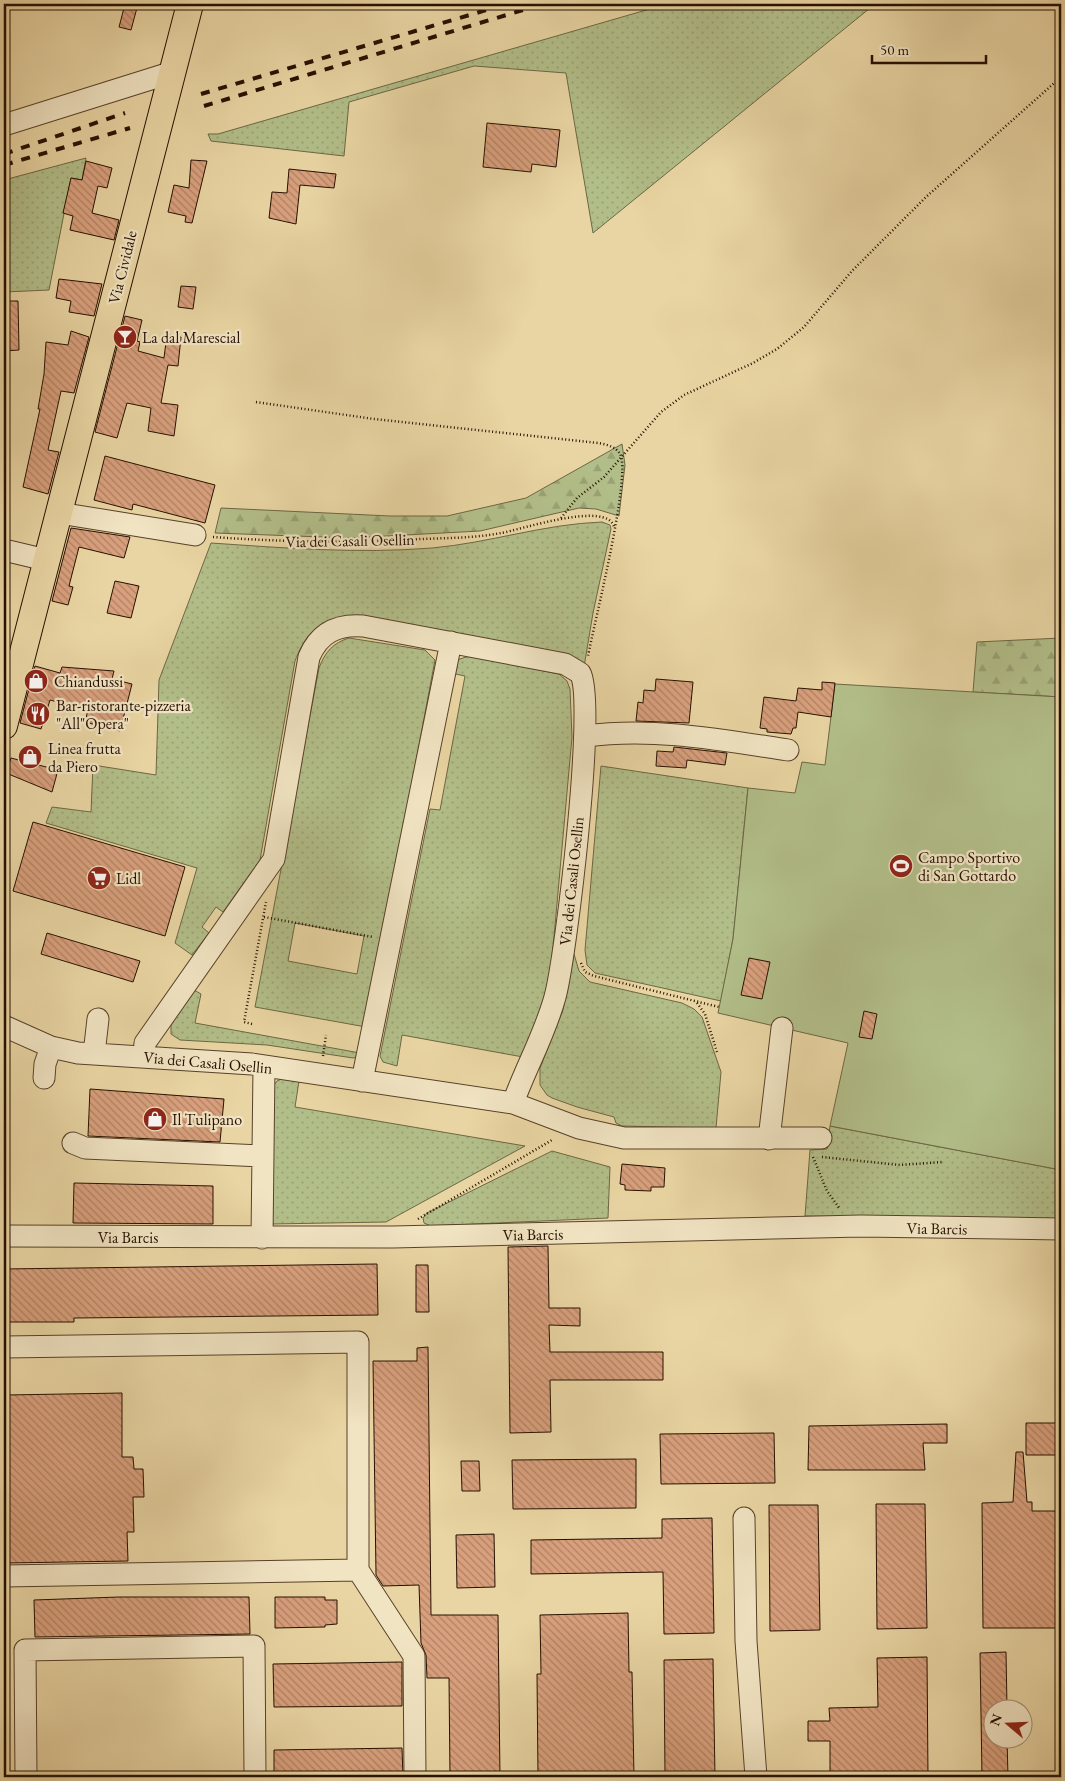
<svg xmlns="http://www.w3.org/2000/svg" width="1065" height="1781" font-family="'EB Garamond',serif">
<defs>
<pattern id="green-dots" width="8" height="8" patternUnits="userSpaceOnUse" patternTransform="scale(1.25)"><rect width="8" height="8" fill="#b2be89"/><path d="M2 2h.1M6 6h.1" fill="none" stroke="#99a274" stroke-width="1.8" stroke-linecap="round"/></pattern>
<pattern id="forest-firs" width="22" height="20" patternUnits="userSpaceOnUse" patternTransform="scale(1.25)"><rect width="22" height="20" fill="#b2be89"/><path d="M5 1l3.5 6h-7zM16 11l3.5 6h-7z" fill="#99a274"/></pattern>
<pattern id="building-back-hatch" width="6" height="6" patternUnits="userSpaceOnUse" patternTransform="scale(1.25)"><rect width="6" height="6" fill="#d9a07d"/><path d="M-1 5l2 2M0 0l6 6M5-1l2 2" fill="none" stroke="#b08164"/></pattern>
</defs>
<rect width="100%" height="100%" fill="#e9d5a3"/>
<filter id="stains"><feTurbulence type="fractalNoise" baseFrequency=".004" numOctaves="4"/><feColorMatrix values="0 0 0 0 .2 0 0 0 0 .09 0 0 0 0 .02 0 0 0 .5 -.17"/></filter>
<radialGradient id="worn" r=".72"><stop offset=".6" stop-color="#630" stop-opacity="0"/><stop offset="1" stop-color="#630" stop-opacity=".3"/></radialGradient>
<path fill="url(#green-dots)" stroke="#6c6744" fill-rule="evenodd" d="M 667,4 L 875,4 L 593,233 L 566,73 L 474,66 L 349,102 L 344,156 L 211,141 L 208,134 L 218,134 Z
M 86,158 L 82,180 L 71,178 L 49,290 L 4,292 L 4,180 Z
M 602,522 L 610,525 L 611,529 L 593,613 L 584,667 L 337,618 C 314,624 303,640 295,661 L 260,860 L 223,912 L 216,907 L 202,927 L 209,933 L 192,955 L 175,943 L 197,868 L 46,823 L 52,807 L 91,812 L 93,765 L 156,775 L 159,680 L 211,543 C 285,548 358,554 432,548 C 489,543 544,524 602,522 Z
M 349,638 L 425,650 L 435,660 L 366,1027 L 255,1007 L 319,668 C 325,652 333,643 349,638 ZM 295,923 L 364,936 L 357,974 L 288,961 Z
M 469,656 L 559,674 L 567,681 L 570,689 L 572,737 L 551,970 L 542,1006 L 523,1057 L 402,1035 L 397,1066 L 383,1062 L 380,1056 L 430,809 L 440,810 L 465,676 L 451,673 L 457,660 Z
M 601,766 L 748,788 L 733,939 L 721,1001 L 595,973 L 587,965 L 585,950 Z
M 574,954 L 579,971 L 590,982 L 682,1003 L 694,1009 L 702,1017 L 721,1072 L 716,1128 L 622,1126 L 616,1123 L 614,1117 L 577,1107 L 552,1098 L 547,1095 L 540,1085 L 540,1068 L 563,1010 Z
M 194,990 L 201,994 L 195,1023 L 360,1053 L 358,1057 L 353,1058 L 267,1045 L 180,1040 L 171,1034 L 171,1024 Z
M 284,1078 L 299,1081 L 295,1107 L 525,1146 L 386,1222 L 271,1224 L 274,1085 L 277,1081 Z
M 830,1126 L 1061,1170 L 1061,1220 L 805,1216 L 810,1150 L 827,1149 Z
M 552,1151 L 610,1167 L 608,1218 L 431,1226 L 424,1223 L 423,1218 L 427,1213 Z"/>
<path fill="url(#forest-firs)" stroke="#6c6744" d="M 622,444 L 625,465 L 619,516 L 596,509 L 579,508 L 480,531 L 349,538 L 215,533 L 221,508 L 390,516 L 447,516 L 526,498 Z
M 1061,638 L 1061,697 L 973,692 L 977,642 Z"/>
<path fill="#b2be89" stroke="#6c6744" d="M 835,684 L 1061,697 L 1061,1170 L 830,1126 L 848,1043 L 718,1013 L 733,939 L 748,788 L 795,793 L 802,762 L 825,765 Z"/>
<path fill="url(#building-back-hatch)" stroke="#271000" d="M 125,4 L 138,4 L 131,30 L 119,27 Z
M 487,123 L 560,130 L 556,167 L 532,164 L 531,172 L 483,167 Z
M 191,160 L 207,161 L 192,223 L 185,222 L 186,216 L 168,212 L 174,185 L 189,188 Z
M 86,161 L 112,168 L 107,188 L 98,186 L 92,213 L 119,220 L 114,240 L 70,230 L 73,216 L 63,213 L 71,178 L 82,180 Z
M 289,169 L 336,174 L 334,188 L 300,185 L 296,224 L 269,218 L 272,192 L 287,193 Z
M 59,279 L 102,284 L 94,316 L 69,312 L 71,301 L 56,298 Z
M 181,286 L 196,287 L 193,309 L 178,307 Z
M 4,301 L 18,301 L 19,350 L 4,351 Z
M 125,316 L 142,320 L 137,341 L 140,342 L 138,351 L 164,358 L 167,334 L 181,337 L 178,366 L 168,365 L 161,403 L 178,405 L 174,436 L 148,431 L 151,408 L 127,403 L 117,438 L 95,432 Z
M 71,331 L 89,337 L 74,393 L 61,391 L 48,450 L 59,452 L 48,494 L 23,487 L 40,409 L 38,409 L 44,374 L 46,342 L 68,345 Z
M 105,456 L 215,485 L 205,523 L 133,504 L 132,510 L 94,500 Z
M 71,528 L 130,537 L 124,558 L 79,547 L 69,586 L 73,587 L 68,605 L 52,601 Z
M 115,581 L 139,586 L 131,618 L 107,613 Z
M 35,666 L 60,673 L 62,667 L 114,671 L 112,679 L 132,684 L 120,731 L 85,722 L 88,710 L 50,700 L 41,729 L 20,723 Z
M 656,679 L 693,682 L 689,723 L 636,721 L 638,702 L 643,703 L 644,690 L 655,691 Z
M 822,682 L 835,683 L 831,717 L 798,712 L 796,728 L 793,728 L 791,734 L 767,732 L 767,729 L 760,728 L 764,697 L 796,701 L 798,688 L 822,690 Z
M 674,747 L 727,753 L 725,765 L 687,760 L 686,768 L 656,766 L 657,751 L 673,752 Z
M 11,758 L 58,770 L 52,792 L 6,773 Z
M 33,822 L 185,867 L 165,936 L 13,891 Z
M 47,933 L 140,961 L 133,982 L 41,954 Z
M 749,958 L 770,962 L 762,999 L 741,995 Z
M 864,1011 L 877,1014 L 872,1039 L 859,1037 Z
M 90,1089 L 224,1099 L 220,1142 L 88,1136 Z
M 622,1164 L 665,1168 L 664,1187 L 651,1187 L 651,1191 L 625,1190 L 625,1185 L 620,1184 Z
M 74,1183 L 213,1186 L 213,1224 L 73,1223 Z
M 548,1246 L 549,1308 L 580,1308 L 580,1326 L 549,1325 L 550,1352 L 663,1352 L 663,1380 L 550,1380 L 551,1432 L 510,1433 L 508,1247 Z
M 377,1264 L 378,1315 L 74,1318 L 74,1322 L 4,1322 L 4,1269 Z
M 416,1265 L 428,1265 L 429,1312 L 416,1312 Z
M 428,1347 L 431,1615 L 498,1615 L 500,1777 L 450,1777 L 449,1678 L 427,1678 L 426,1655 L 421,1643 L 419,1585 L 383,1586 L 376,1575 L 373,1361 L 417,1361 L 417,1348 Z
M 122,1393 L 122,1457 L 133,1457 L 134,1469 L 143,1469 L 144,1497 L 133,1497 L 134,1532 L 127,1532 L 128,1561 L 6,1563 L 4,1459 L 8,1459 L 7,1427 L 4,1427 L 4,1408 L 8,1408 L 7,1395 Z
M 1026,1423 L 1061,1423 L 1061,1455 L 1026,1455 Z
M 947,1424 L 947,1443 L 923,1443 L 925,1470 L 808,1470 L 809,1426 Z
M 774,1433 L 775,1483 L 661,1484 L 660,1434 Z
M 1016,1452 L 1023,1452 L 1027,1502 L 1032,1502 L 1032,1511 L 1061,1511 L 1061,1628 L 983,1628 L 982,1503 L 1013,1502 Z
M 636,1459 L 636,1508 L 513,1509 L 512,1460 Z
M 461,1461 L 479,1461 L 480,1491 L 462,1491 Z
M 876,1504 L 925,1504 L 927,1628 L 877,1629 Z
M 769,1505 L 818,1505 L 820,1630 L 770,1631 Z
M 712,1518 L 714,1633 L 664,1634 L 663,1572 L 531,1574 L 531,1540 L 662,1538 L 662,1519 Z
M 494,1534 L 495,1587 L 457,1588 L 456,1535 Z
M 119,1597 L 249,1597 L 250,1634 L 35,1637 L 34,1600 Z
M 275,1597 L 325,1597 L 325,1600 L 337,1600 L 337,1624 L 325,1625 L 325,1627 L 275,1628 Z
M 628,1613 L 629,1672 L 632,1672 L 634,1777 L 538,1777 L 537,1674 L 541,1674 L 540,1615 Z
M 1006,1652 L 1007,1708 L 992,1708 L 992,1738 L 1007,1738 L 1008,1777 L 982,1777 L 980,1653 Z
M 927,1657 L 928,1777 L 830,1777 L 830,1741 L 808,1741 L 808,1721 L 830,1721 L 829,1708 L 878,1707 L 877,1658 Z
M 713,1659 L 715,1777 L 665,1777 L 664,1660 Z
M 402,1662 L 402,1706 L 274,1707 L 273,1664 Z
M 402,1748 L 403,1777 L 274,1777 L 274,1750 Z"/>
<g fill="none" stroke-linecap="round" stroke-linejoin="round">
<g stroke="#584129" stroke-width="23">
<path id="minor" d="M 4,125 L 173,72
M 59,513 L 195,535
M 4,550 L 46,560
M 586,736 C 654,727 722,740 788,750
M 4,1026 L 51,1047 L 78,1053 L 252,1064 L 513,1103 C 526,1067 545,1034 555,997 C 566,957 597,700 580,673 L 565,664 L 363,626 C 337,624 319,633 309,657 L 274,859 L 145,1043 L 144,1057
M 94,1054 L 98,1019
M 44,1078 L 45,1064 L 51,1047
M 362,1081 L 451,642
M 513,1103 L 579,1128 L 624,1138 L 821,1138
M 769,1139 L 782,1028
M 73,1143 L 85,1148 L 263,1156
M 4,1236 L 393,1237 L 861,1226 L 1061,1229
M 262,1238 L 264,1066
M 4,1347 L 358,1342 L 358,1570 L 4,1576
M 744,1518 L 746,1641 L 756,1777
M 358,1570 L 414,1656 L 415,1777
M 26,1777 L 25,1650 L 254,1646 L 255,1777"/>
</g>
<g stroke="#271000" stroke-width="28">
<path id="major" d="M 4,726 L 190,4"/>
</g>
<path stroke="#271000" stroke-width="2.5" stroke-dasharray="1 2.5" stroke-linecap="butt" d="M 256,402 L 374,419 L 589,442 C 599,443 614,444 620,454 C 632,474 594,624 588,656
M 561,518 L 577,498 L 604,477 L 661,412 L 684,395 L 753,363 L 777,349 L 804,327 L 852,271 L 926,197 L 1061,77
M 213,537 C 283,542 352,543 421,539 C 448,538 475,538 501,533 C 520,530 608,500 614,527
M 264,917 L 373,937
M 581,963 L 585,972 L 594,976 L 719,1007
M 697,1003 L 705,1014 L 717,1052
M 252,1024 L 244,1022 L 266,902
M 323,1056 L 326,1035
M 813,1157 L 827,1191 L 840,1209
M 822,1157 L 900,1165 L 943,1162
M 418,1219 L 552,1140"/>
<use href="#minor" stroke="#f1e4c3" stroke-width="21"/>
<use href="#major" stroke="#e9d5a3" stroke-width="26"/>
<path stroke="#271000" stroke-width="4" stroke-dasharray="9 9" stroke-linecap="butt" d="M 201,94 L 507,4
M 204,106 L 543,4
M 4,154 L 125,113
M 4,165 L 130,128"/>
</g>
<defs>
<g id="bar-disc" transform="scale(1.25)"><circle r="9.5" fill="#8f2418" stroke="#f1e4c3"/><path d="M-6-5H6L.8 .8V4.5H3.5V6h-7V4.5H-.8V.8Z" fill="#fff"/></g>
<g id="shop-disc" transform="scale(1.25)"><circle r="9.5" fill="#8f2418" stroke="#f1e4c3"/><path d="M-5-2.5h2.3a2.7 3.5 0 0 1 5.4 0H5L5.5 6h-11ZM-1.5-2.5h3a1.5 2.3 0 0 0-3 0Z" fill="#fff"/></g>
<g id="restaurant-disc" transform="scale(1.25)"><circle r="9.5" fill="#8f2418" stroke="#f1e4c3"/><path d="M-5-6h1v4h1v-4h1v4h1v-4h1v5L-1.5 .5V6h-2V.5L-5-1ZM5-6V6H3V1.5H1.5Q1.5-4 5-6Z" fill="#fff"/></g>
<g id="stadium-disc" transform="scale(1.25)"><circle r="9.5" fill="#8f2418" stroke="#f1e4c3"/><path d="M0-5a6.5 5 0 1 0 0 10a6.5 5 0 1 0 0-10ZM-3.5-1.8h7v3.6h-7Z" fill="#fff"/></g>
<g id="supermarket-disc" transform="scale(1.25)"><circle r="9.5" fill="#8f2418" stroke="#f1e4c3"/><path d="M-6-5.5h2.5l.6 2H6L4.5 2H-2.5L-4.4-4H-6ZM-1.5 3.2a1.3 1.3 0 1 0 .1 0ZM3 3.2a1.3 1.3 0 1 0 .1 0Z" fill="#fff"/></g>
</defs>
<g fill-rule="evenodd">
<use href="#bar-disc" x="125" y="337"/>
<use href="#shop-disc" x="36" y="681"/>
<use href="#restaurant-disc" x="38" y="714"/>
<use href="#shop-disc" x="30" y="757"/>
<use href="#stadium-disc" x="901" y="866"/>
<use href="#supermarket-disc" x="99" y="878"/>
<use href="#shop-disc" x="155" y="1119"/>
</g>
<g text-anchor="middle" stroke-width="4.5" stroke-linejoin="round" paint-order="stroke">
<g font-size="16" fill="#271000" stroke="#f1e4c3">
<text transform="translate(122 267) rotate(-76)" y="6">Via Cividale</text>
<text transform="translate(350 540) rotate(-1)" y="6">Via dei Casali Osellin</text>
<text transform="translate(571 881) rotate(-84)" y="6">Via dei Casali Osellin</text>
<text transform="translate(208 1062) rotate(5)" y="6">Via dei Casali Osellin</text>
<text transform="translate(937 1228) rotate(1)" y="6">Via Barcis</text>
<text transform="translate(533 1234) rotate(-1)" y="6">Via Barcis</text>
<text x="128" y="1243">Via Barcis</text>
</g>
<g font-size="16" fill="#271000" stroke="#f1e4c3" text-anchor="start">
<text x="142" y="343">La dal Marescial</text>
<text x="54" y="687">Chiandussi</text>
<text x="56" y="711">Bar-ristorante-pizzeria<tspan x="56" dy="18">"All"Opera"</tspan></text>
<text x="48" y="754">Linea frutta<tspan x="48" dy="18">da Piero</tspan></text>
<text x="918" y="863">Campo Sportivo<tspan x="918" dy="18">di San Gottardo</tspan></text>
<text x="116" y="884">Lidl</text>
<text x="172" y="1125">Il Tulipano</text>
</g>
</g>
<rect width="1065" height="1781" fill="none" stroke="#e9d5a3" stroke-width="20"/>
<rect x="5" y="5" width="1055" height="1771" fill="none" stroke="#271000" stroke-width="2.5"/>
<rect x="10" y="10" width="1045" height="1761" fill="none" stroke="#271000"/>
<g transform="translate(1008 1724) rotate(289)"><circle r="24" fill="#f1e4c3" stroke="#a08f75"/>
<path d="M0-4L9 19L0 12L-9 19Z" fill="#8f2418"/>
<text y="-8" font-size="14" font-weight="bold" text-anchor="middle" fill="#271000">N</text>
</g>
<path d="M872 55v8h114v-8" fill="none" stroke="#271000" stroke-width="2.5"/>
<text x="880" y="55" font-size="15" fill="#271000" stroke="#f1e4c3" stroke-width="4" paint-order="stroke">50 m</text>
<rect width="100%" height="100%" filter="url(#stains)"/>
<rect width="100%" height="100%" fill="url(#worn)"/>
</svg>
